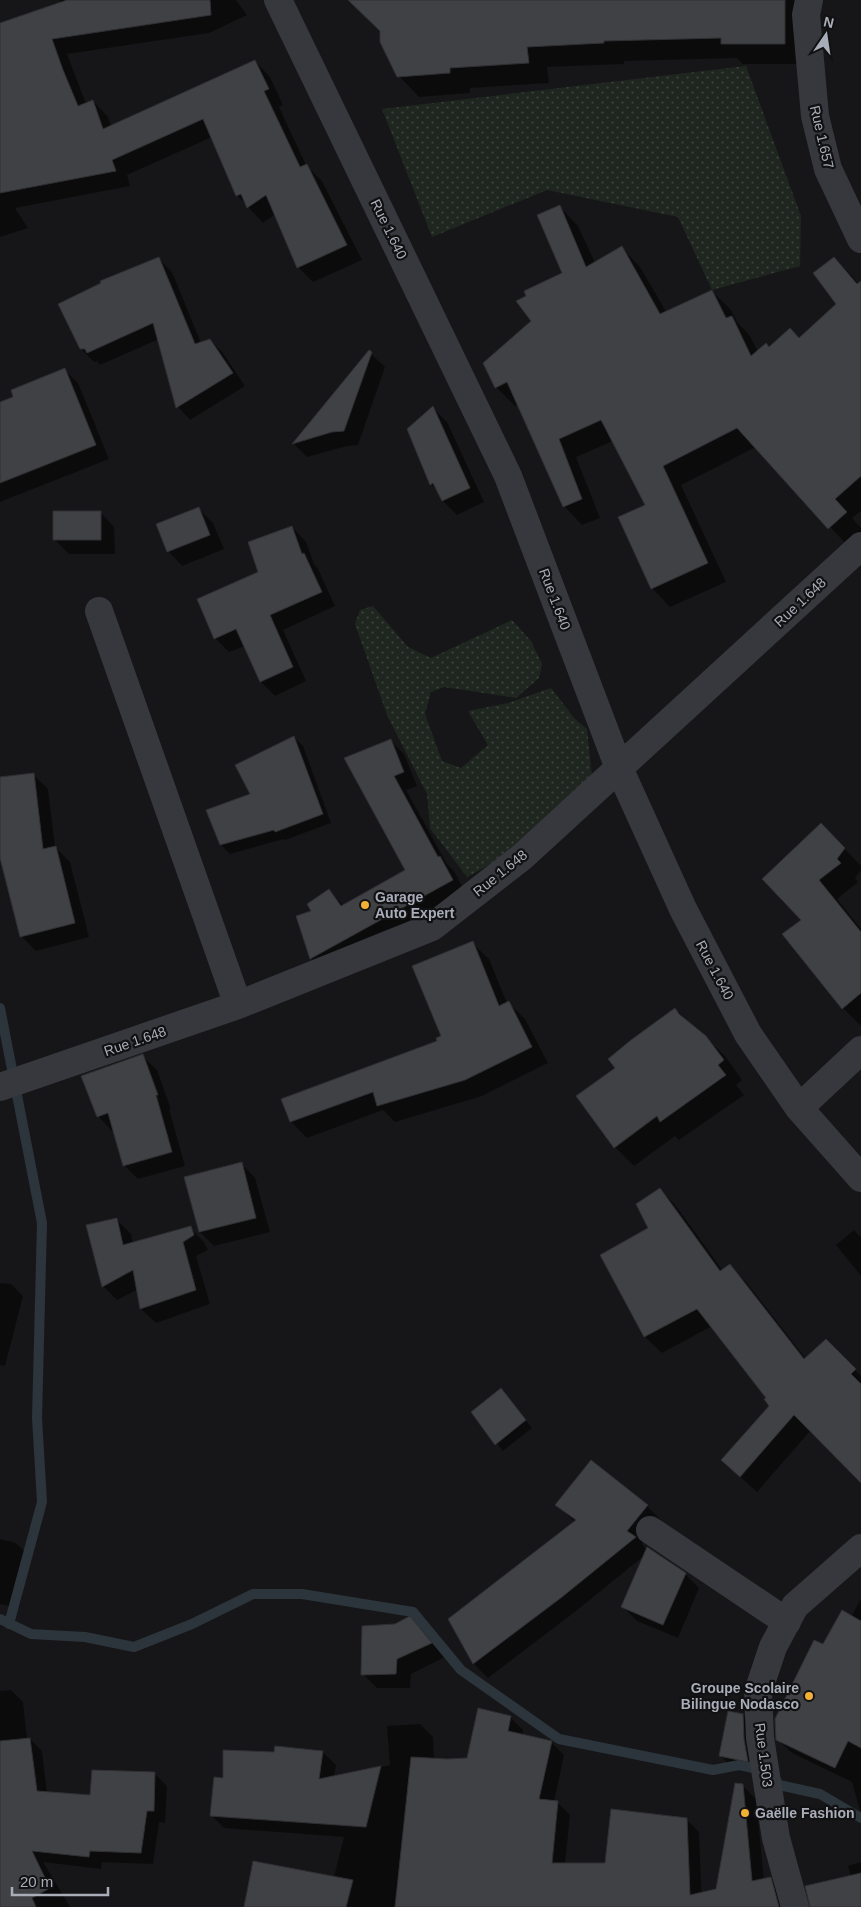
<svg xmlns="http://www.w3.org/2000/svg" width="861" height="1907" font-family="Arial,sans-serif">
<defs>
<pattern id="grass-dots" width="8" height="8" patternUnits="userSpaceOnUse" patternTransform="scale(1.25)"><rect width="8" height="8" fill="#1e261f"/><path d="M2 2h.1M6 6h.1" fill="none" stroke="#3c433d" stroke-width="1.8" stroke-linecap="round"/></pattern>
</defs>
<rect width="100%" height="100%" fill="#161618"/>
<path fill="url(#grass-dots)" d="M 746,66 L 801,216 L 800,266 L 712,290 L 678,217 L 547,190 L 432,237 L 382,109 Z
M 373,606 L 408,647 L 431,658 L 512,620 L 531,641 L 542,664 L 539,678 L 516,698 L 444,687 L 431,692 L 425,714 L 442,761 L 461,768 L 488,745 L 468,711 L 508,703 L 551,688 L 575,719 L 587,729 L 592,777 L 524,846 L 467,877 L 430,828 L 427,794 L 387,715 L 355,624 L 360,610 Z"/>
<path fill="#0007" d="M 60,0 L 236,0 L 247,15 L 209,33 L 67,54 L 86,104 L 93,101 L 108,117 L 111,126 L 255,61 L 270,77 L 283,105 L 279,107 L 306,165 L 322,181 L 362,260 L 313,282 L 298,267 L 276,214 L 263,223 L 237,195 L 212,137 L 127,175 L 130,186 L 15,208 L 28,228 L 0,237 L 0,25 L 60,3 Z
M 360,0 L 805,0 L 805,64 L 743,64 L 737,58 L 624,61 L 624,64 L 547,67 L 549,83 L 470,88 L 470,93 L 419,97 L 399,76 L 381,31 Z
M 560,207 L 578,226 L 595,263 L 622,248 L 640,267 L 667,313 L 712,291 L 731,310 L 737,322 L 750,336 L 758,352 L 800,339 L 838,304 L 834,258 L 853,277 L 861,288 L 861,511 L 852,518 L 861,528 L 861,535 L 848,546 L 756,447 L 681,485 L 726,582 L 670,607 L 652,588 L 647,506 L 613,441 L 576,457 L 600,518 L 582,525 L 564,506 L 518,404 L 515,406 L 496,387 L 484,364 L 532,322 L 564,274 Z
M 159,259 L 172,272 L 201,343 L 210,340 L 223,353 L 245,386 L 190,420 L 178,407 L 159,339 L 100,365 L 97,361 L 94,362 L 81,349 Z
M 369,352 L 385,367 L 358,445 L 347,446 L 307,457 L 294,444 Z
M 65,370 L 78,383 L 109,459 L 0,502 L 0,404 Z
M 433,408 L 447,422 L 484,502 L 457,515 L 443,501 L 439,492 L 431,484 Z
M 199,509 L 213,523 L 224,549 L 182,566 L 168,551 Z
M 100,512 L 114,527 L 115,554 L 69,554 L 54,539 Z
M 292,527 L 306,542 L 314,564 L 318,569 L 335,606 L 283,630 L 306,681 L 275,696 L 261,682 L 245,646 L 229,652 L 215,638 Z
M 294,737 L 303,746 L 331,823 L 285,840 L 284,839 L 230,854 L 221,845 L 208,811 L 251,794 Z
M 391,741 L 404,754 L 417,786 L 406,790 L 447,864 L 454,871 L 466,894 L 325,971 L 311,958 L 313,911 L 329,891 L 344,906 L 407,870 L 346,759 Z
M 33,774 L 48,789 L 55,847 L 70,862 L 89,937 L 36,951 L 22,937 L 0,853 L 0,778 Z
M 839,843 L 861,866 L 861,870 L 855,878 L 858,882 L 837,899 L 861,929 L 861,1026 L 843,1008 L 802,920 L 764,879 Z
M 472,943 L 489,959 L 507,1003 L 509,1003 L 525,1019 L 548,1063 L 482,1096 L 395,1122 L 383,1110 L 307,1138 L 291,1122 L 282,1100 L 439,1042 L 443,1037 Z
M 675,1009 L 725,1056 L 742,1080 L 736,1085 L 744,1095 L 679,1140 L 675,1136 L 634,1166 L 615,1147 L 616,1068 Z
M 142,1056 L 157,1070 L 171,1109 L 169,1109 L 185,1166 L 138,1179 L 124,1165 L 114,1130 L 112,1131 L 98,1116 Z
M 241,1163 L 255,1178 L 270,1232 L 214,1246 L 200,1232 Z
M 660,1189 L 676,1206 L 723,1271 L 729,1266 L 746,1282 L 806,1359 L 826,1341 L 861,1376 L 861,1481 L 811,1430 L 757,1492 L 739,1476 L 770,1406 L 767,1398 L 712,1326 L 662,1353 L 645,1337 L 602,1255 L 649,1228 Z
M 117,1220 L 131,1234 L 133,1243 L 190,1228 L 204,1242 L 208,1250 L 196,1256 L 210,1304 L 156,1323 L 141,1309 L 138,1289 L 117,1300 L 103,1286 Z
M 854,1230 L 861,1238 L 861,1276 L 836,1245 Z
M 0,1283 L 11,1284 L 23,1296 L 5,1366 L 0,1365 Z
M 501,1390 L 532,1428 L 503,1451 L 472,1412 Z
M 557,1505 L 647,1506 L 661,1520 L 642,1544 L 647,1550 L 685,1574 L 699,1588 L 678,1638 L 637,1621 L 623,1607 L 645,1555 L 576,1611 L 488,1678 L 474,1664 L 450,1620 L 575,1522 Z
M 0,1539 L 16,1543 L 30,1557 L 19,1608 L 0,1604 Z
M 861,1599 L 861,1814 L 852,1782 L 792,1753 L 777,1739 L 823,1646 L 851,1617 Z
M 410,1617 L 424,1631 L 445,1657 L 411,1674 L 410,1688 L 377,1688 L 363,1674 L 396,1625 Z
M 11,1690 L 23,1702 L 27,1739 L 30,1739 L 42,1751 L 47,1793 L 91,1797 L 155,1774 L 167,1786 L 165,1823 L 159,1822 L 153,1864 L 102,1862 L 101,1869 L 43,1862 L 70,1907 L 0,1907 L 0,1691 Z
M 743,1715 L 750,1722 L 754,1768 L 728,1763 L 721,1756 Z
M 510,1717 L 523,1730 L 522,1735 L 551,1742 L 564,1755 L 554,1802 L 557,1802 L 570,1815 L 565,1864 L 595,1907 L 245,1907 L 334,1877 L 344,1837 L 224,1828 L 211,1815 L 224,1779 L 276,1754 L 276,1747 L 323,1752 L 336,1765 L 334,1777 L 390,1765 L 387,1726 L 420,1724 L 433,1737 L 434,1759 L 468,1759 Z
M 742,1785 L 756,1799 L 764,1880 L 770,1879 L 784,1893 L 788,1907 L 714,1907 Z
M 686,1819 L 699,1832 L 702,1907 L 628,1907 Z
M 861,1862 L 861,1907 L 811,1907 L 851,1876 L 848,1866 Z"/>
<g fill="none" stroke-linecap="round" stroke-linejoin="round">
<path stroke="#2c353c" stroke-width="10" d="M 0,1008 L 42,1223 L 37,1418 L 42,1502 L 9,1624
M 0,1619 L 31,1634 L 85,1637 L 134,1647 L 192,1624 L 253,1594 L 302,1594 L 413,1612 L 461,1670 L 559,1739 L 713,1770 L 739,1765 L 763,1770
M 774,1777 L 779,1785 L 820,1794 L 861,1818"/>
</g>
<path fill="#404145" stroke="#303034" d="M 67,0 L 210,0 L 211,15 L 52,39 L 63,70 L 78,106 L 93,100 L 103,129 L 255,60 L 269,89 L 264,91 L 300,167 L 307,164 L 347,245 L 297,268 L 266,195 L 247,208 L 241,194 L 236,196 L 203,119 L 112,160 L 116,171 L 0,193 L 0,23 Z
M 348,0 L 785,0 L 785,44 L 721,44 L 721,38 L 604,41 L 604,43 L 527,47 L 529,63 L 450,68 L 450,73 L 397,77 L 380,42 L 380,31 Z
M 560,205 L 586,267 L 622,246 L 660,314 L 712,290 L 726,318 L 732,316 L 751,356 L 766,343 L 769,347 L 790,328 L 799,338 L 836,304 L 813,273 L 834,257 L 857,284 L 861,281 L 861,476 L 835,499 L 847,512 L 828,529 L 737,428 L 663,466 L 708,563 L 651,589 L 618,517 L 645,505 L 601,420 L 559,439 L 582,499 L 563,507 L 507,382 L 495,388 L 483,363 L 531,321 L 516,301 L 526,296 L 524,291 L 562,273 L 537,215 Z
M 159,257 L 195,344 L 210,339 L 233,373 L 176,408 L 153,323 L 87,353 L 85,349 L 80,349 L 58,304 L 101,283 L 100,281 Z
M 369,350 L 372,352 L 344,431 L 332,432 L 292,444 Z
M 65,368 L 96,445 L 0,483 L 0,402 L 13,397 L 11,390 Z
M 433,406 L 470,488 L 442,501 L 433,483 L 430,485 L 407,429 Z
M 199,507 L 210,535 L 167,552 L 156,524 Z
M 53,511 L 101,511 L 101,540 L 53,540 Z
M 292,526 L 302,554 L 304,553 L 322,592 L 270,615 L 293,667 L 260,682 L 236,629 L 214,639 L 197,599 L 258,572 L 248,542 Z
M 294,736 L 323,814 L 275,832 L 274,830 L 220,845 L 206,810 L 250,794 L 235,765 Z
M 391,739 L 404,772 L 394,776 L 438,857 L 440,856 L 453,880 L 310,959 L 296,916 L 311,911 L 307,904 L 329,889 L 341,906 L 405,870 L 344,758 Z
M 34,773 L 43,849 L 56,846 L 75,923 L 20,937 L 0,858 L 0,777 Z
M 821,823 L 845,848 L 837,859 L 841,863 L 819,880 L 861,932 L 861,993 L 842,1009 L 782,934 L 801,920 L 762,879 Z
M 473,941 L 499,1006 L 509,1001 L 532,1047 L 465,1080 L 377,1106 L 373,1092 L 290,1122 L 281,1099 L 437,1041 L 436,1038 L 441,1036 L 412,966 Z
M 675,1008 L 679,1014 L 706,1036 L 724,1060 L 718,1065 L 726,1075 L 660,1122 L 657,1116 L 614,1148 L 576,1096 L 615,1068 L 608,1059 L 631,1040 Z
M 143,1054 L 158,1095 L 156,1095 L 172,1152 L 123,1166 L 108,1113 L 97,1117 L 81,1076 Z
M 242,1162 L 256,1218 L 199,1232 L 184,1177 Z
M 660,1188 L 720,1271 L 730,1264 L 804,1359 L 826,1339 L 856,1369 L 851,1374 L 861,1384 L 861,1483 L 794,1415 L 740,1477 L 721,1460 L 769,1406 L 764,1399 L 766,1398 L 697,1309 L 644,1337 L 600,1255 L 648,1228 L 636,1204 Z
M 117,1218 L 123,1245 L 191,1226 L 194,1235 L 183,1242 L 196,1290 L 140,1309 L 133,1270 L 102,1287 L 86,1225 Z
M 501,1388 L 526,1420 L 495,1445 L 471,1412 Z
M 591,1460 L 648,1505 L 627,1531 L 636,1537 L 562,1597 L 473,1664 L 448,1619 L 576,1520 L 555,1505 Z
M 647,1547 L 686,1573 L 663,1625 L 621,1607 Z
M 842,1610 L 861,1621 L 861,1748 L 848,1741 L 835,1768 L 776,1740 L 775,1719 L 814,1640 L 823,1644 Z
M 410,1616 L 432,1643 L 397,1659 L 396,1674 L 361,1675 L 362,1626 L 395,1624 Z
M 478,1708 L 511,1716 L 508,1731 L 552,1741 L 539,1799 L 558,1801 L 552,1863 L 605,1863 L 611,1809 L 687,1818 L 690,1895 L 716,1889 L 735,1783 L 743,1784 L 752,1881 L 771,1877 L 779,1907 L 395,1907 L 411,1757 L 447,1759 L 467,1758 Z
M 728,1711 L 743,1714 L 744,1739 L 748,1762 L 719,1756 Z
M 30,1738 L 37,1791 L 90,1795 L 92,1770 L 155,1772 L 154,1811 L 147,1811 L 141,1853 L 90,1851 L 89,1857 L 32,1851 L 50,1888 L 32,1898 L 36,1907 L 0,1907 L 0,1741 Z
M 275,1746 L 323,1751 L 319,1779 L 381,1766 L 366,1827 L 210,1816 L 214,1777 L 223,1778 L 223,1750 L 274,1752 Z
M 253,1861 L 353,1880 L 346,1907 L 244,1907 Z
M 861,1873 L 861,1907 L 810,1907 L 805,1886 Z"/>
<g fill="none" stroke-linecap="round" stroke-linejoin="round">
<path stroke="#37383d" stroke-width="28" d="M 278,0 L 508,476 L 619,768 L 683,909 L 748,1034 L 799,1108 L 861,1178
M 809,0 L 806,15 L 815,116 L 828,169 L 861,239
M 99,611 L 238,1005
M 0,1087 L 238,1005 L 432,927 L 522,857 L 861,546
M 799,1108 L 861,1050
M 650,1530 L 787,1622
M 795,1907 L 776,1838 L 760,1738 L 758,1692 L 773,1647 L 795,1606 L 861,1548"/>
</g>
<g fill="#f2b134" stroke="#111113" stroke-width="2">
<circle cx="365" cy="905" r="5"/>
<circle cx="809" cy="1696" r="5"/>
<circle cx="745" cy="1813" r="5"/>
</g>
<g text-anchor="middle" stroke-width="4.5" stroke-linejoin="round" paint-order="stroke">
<g font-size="14" fill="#a8adb8" stroke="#111113">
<text transform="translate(822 137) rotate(77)" y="5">Rue 1.657</text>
<text transform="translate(389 229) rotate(64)" y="5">Rue 1.640</text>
<text transform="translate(555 599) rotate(69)" y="5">Rue 1.640</text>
<text transform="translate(800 602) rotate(-43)" y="5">Rue 1.648</text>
<text transform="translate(500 873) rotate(-39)" y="5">Rue 1.648</text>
<text transform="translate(715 970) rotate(62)" y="5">Rue 1.640</text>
<text transform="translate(135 1041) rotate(-19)" y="5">Rue 1.648</text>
<text transform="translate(764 1755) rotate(83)" y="5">Rue 1.503</text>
</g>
<g font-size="14" font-weight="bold" fill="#a8adb8" stroke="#111113" text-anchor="start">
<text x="375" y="902">Garage<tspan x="375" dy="16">Auto Expert</tspan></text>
<text x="799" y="1693" text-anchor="end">Groupe Scolaire<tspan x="799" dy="16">Bilingue Nodasco</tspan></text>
<text x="755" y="1818">Gaëlle Fashion</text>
</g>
</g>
<g transform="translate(826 35) rotate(13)" stroke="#111113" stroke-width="4" paint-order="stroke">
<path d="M0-4L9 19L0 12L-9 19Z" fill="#a8adb8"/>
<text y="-8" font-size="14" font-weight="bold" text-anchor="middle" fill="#a8adb8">N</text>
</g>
<path d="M12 1887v8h96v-8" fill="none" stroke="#a8adb8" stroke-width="2.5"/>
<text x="20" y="1887" font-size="15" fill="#a8adb8" stroke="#111113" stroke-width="4" paint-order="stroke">20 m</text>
</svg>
